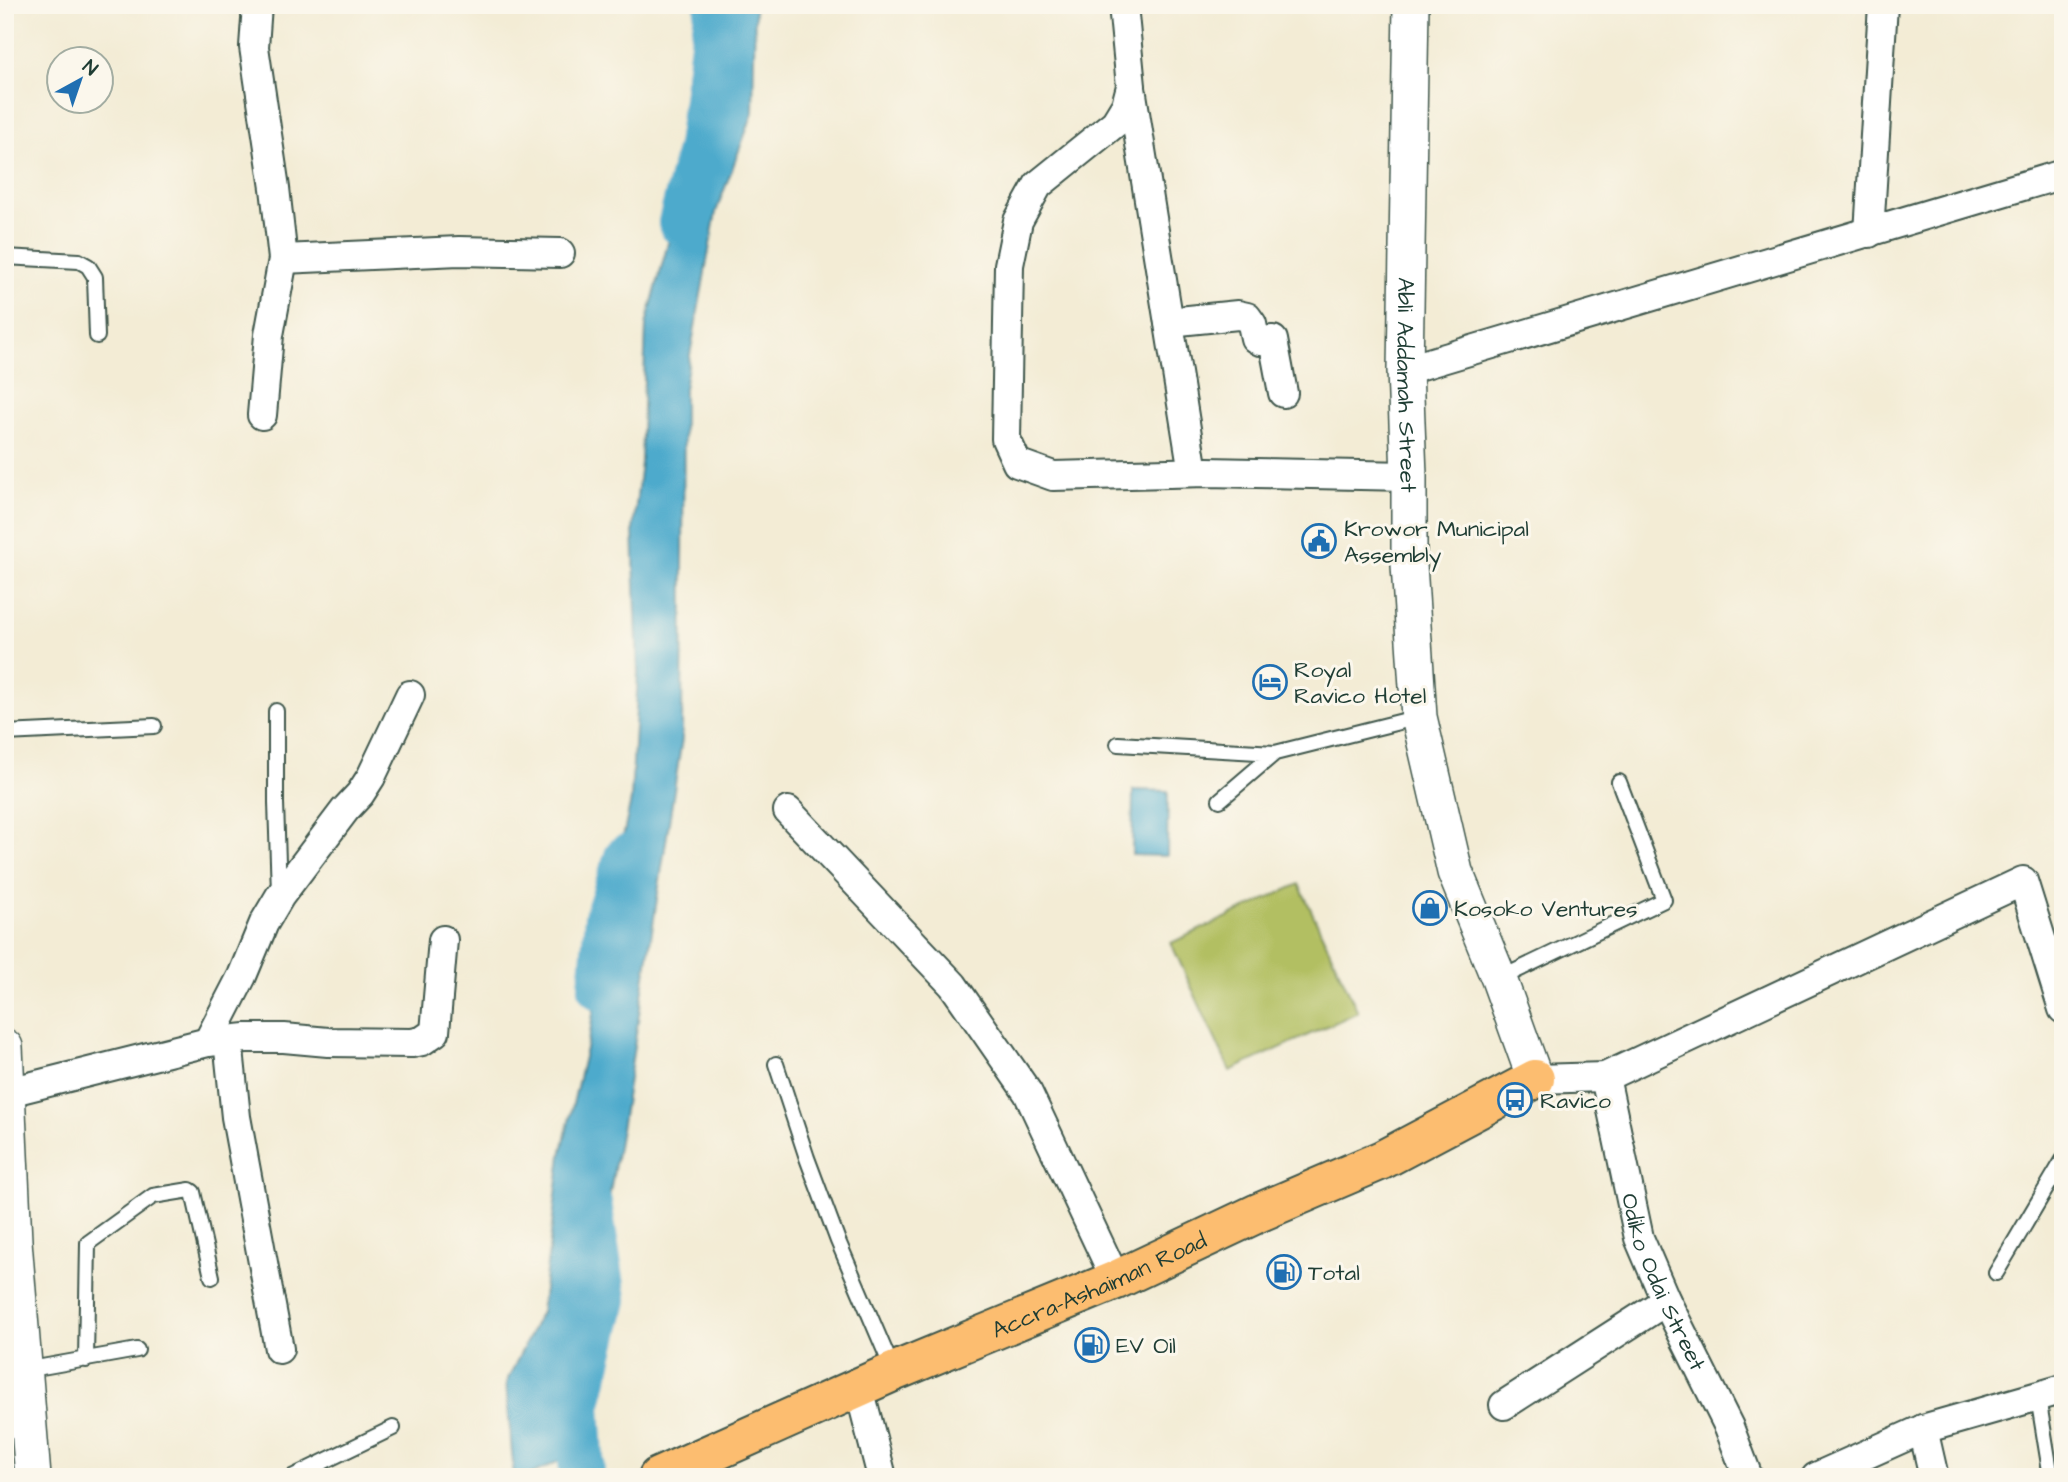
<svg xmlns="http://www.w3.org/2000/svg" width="2068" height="1482" font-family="'Architects Daughter',sans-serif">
<rect width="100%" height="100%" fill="#fbf7ec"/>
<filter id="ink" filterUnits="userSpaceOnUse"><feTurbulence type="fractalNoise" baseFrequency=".0143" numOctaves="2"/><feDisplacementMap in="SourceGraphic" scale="14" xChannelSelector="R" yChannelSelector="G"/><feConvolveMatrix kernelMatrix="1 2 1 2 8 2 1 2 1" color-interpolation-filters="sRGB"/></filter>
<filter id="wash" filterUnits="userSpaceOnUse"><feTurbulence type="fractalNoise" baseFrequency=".00686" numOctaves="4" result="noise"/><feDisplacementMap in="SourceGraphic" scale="28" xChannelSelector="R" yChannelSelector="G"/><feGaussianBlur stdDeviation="1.57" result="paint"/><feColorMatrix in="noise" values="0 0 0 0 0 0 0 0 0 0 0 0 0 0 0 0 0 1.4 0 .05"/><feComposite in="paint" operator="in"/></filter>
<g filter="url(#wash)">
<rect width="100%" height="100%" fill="#f3ecd5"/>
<path fill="#b2bf62" stroke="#687e4b" stroke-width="2" d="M 1299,884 L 1358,1012 L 1230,1071 L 1171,943 Z"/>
<path fill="#4daacc" stroke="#367480" stroke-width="2" d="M 707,5 L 755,5 L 753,113 L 716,212 L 684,388 L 682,739 L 623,1117 L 580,1369 L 559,1461 L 526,1477 L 514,1477 L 506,1383 L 541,1312 L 561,1155 L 591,1027 L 613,884 L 631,800 L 638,672 L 633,530 L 641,463 L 646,325 L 676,213 L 715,112 L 706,62 Z
M 1133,790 L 1168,791 L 1167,856 L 1132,855 Z"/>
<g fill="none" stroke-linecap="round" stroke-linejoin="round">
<path stroke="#4daacc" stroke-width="46" d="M 681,223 L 700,147 L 718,5
M 601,988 L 607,918 L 627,857
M 582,1477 L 578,1406 L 604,1299 L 589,1203"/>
</g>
</g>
<g filter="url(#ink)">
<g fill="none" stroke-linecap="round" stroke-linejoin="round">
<g stroke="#3f574c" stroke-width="18">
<path id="service" d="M 5,257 L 79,261 L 88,266 L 95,277 L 97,336
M 276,711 L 276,803 L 279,892
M 5,733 L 154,726
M 1118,744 L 1275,753 L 1419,717
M 1220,800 L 1275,753
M 1499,979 L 1664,900 L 1619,782
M 776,1064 L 807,1158 L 838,1241 L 893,1370
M 1996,1273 L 2063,1160
M 86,1360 L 88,1243 L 153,1196 L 190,1190 L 193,1192 L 212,1277
M 25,1370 L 137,1350
M 2038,1397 L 2051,1477
M 292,1477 L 393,1428"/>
</g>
<g stroke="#3f574c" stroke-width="32">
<g id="minor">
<path d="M 257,5 L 254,47 L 275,188 L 283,259 L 269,335 L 262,415"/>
<path d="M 1123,5 L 1131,86 L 1126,105 L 1115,123 L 1038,185 L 1018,221 L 1009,265 L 1006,439 L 1017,463 L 1053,476 L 1207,472 L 1409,476"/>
<path d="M 1131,88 L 1193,472"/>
<path d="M 1869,233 L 1883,5"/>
<path d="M 283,259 L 459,251 L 560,253"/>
<path d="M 1169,322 L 1238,315 L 1247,317 L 1252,324 L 1255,338 L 1260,341 L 1273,340 L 1283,393"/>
<path d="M 1405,370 L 2063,174"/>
<path d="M 788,811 L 953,985 L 1028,1093 L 1116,1280"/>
<path d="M 228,1040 L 236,1117 L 279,1349"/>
<path d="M 208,1042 L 242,976 L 264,923 L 280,896 L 345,810 L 360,794 L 371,777 L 410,695"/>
<path id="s1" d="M 1605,1077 L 1639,1238 L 1666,1301 L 1729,1427 L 1748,1477"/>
<path d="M 1535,1079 L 1605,1077 L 2023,881 L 2063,1009"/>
<path d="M 9,1092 L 208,1042 L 246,1038 L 284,1038 L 328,1042 L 412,1043 L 422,1041 L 435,1032 L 443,940"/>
<path d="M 859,1388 L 882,1477"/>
<path d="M 1504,1405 L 1666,1301"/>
<path d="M 1923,1429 L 1934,1477"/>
<path d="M 1816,1477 L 1923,1429 L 2063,1389"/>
</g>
</g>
<g stroke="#3f574c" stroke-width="38">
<g id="tertiary">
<path id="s2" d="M 1411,5 L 1405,370 L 1409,476 L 1409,565 L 1419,717 L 1455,872 L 1499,979 L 1535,1079"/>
<path d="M 5,1047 L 14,1241 L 33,1477"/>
</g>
</g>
<g stroke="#3f574c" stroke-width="42">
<g id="primary">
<path id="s3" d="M 658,1477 L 893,1372 L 1116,1280 L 1258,1213 L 1382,1160 L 1535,1079"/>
</g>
</g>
<use href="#service" stroke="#fff" stroke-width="14"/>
<use href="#minor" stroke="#fff" stroke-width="28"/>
<use href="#tertiary" stroke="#fff" stroke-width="35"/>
<use href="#primary" stroke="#fcbd6f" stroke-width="38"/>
</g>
</g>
<defs>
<g id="civic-ring" transform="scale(1.75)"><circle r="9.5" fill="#fbf7ec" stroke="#1f6fb2" stroke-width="1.5"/><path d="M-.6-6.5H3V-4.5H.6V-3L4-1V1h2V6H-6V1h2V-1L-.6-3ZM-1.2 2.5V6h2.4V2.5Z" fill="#1f6fb2"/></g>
<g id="hotel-ring" transform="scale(1.75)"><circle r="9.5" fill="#fbf7ec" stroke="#1f6fb2" stroke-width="1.5"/><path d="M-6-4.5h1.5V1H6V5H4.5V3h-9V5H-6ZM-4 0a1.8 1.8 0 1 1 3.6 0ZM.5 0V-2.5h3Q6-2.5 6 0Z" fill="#1f6fb2"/></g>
<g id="shop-ring" transform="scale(1.75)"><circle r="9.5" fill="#fbf7ec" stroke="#1f6fb2" stroke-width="1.5"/><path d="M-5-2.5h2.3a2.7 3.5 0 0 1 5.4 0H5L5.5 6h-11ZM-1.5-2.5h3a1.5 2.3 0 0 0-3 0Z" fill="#1f6fb2"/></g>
<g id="bus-ring" transform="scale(1.75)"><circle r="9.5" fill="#fbf7ec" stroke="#1f6fb2" stroke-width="1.5"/><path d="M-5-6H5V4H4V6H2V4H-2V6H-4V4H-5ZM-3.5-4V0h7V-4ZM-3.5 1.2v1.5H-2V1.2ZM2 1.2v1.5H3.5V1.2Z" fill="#1f6fb2"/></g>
<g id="fuel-ring" transform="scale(1.75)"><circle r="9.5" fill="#fbf7ec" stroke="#1f6fb2" stroke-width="1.5"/><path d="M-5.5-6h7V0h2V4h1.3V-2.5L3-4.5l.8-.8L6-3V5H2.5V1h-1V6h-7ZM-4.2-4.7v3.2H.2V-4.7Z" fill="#1f6fb2"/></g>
</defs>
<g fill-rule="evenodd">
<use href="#civic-ring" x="1319" y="541"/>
<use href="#hotel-ring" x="1270" y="682"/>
<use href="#shop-ring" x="1430" y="908"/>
<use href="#bus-ring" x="1515" y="1100"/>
<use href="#fuel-ring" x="1284" y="1272"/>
<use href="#fuel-ring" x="1092" y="1345"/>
</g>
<g text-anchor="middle" stroke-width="6" stroke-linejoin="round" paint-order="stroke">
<g font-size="23" fill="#1f3d34" stroke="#fbf7ec">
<text dy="8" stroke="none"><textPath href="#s2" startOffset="380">Abli Addamah Street</textPath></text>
<text dy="8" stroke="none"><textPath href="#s1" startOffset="214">Odiko Odai Street</textPath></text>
<text dy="8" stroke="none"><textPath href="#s3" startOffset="481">Accra-Ashaiman Road</textPath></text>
</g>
<g font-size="23" fill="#1f3d34" stroke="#fbf7ec" text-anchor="start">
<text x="1344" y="536">Krowor Municipal<tspan x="1344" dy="26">Assembly</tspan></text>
<text x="1294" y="677">Royal<tspan x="1294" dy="26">Ravico Hotel</tspan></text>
<text x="1454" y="916">Kosoko Ventures</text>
<text x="1540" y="1108">Ravico</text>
<text x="1308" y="1280">Total</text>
<text x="1116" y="1353">EV Oil</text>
</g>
</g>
<rect width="2068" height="1482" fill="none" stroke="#fbf7ec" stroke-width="28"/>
<g transform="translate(80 80) rotate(40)"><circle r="33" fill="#fbf7ec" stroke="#a3ada2" stroke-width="2"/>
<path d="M0-5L12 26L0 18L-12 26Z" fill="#1f6fb2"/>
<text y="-10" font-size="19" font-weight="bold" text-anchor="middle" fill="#1f3d34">N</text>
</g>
</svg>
